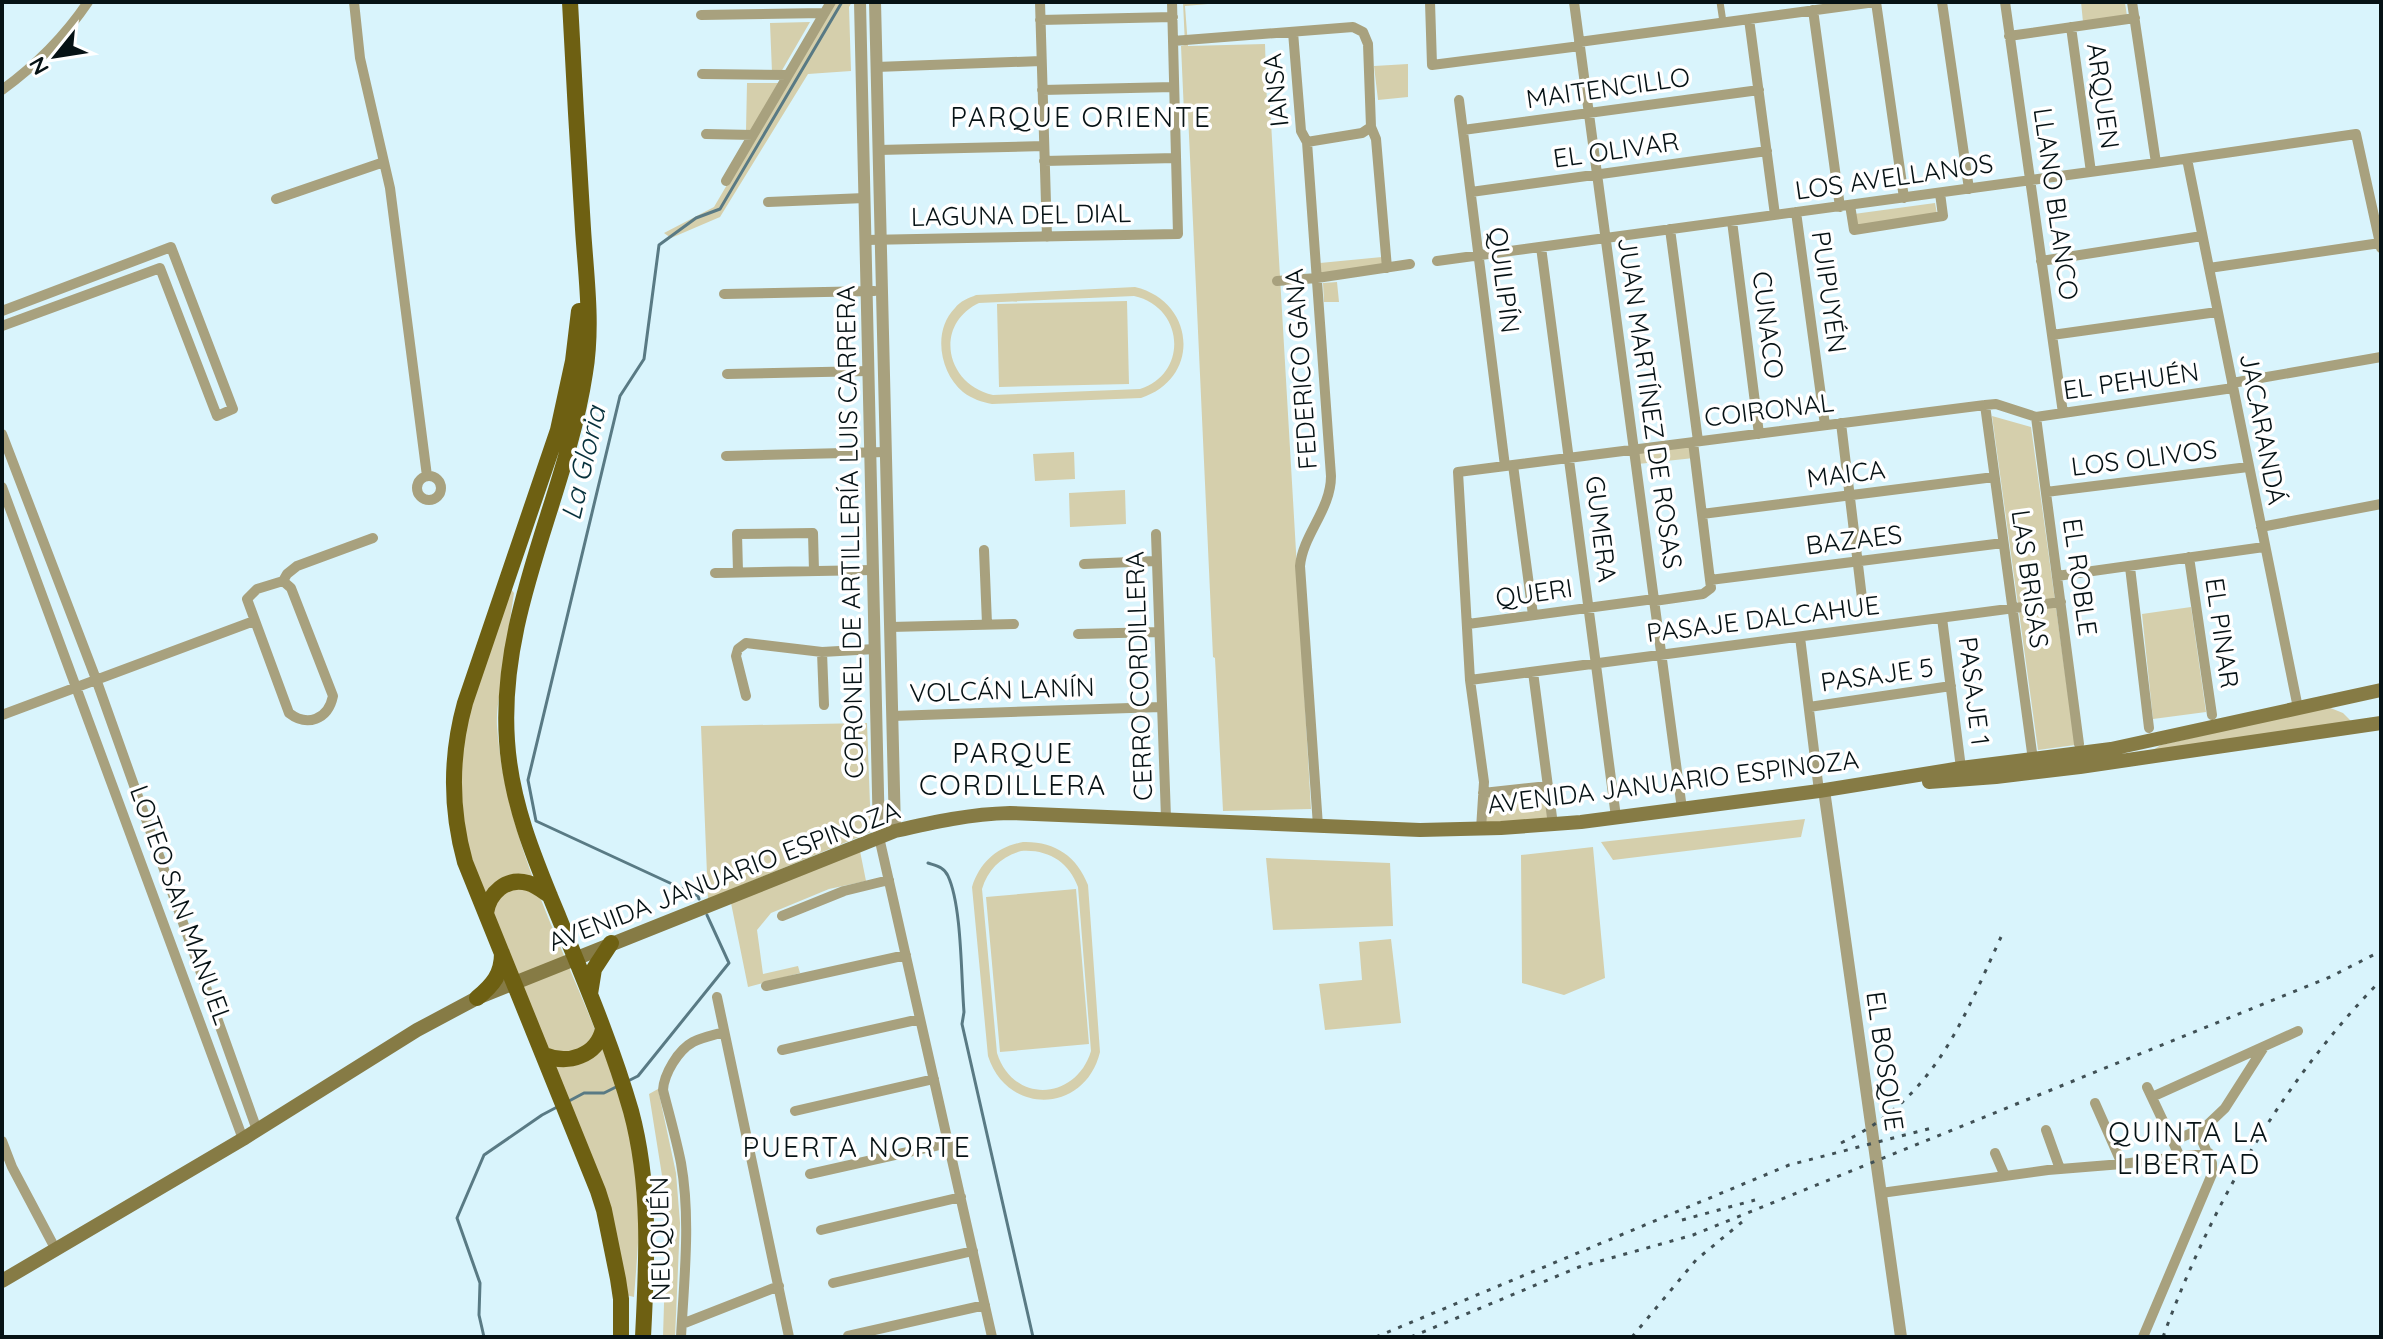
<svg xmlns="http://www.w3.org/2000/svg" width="2383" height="1339" font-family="Quicksand,sans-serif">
<rect width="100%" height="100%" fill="#d9f4fc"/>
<path fill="#d5cfac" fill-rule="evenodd" d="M 834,2 L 852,2 L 849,7 L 851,71 L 808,74 L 720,217 L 671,238 L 664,233 L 714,207 Z
M 1183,2 L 1231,2 L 1185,6 L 1188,46 L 1265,44 L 1267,104 L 1270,105 L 1311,809 L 1223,811 L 1215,658 L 1213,657 L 1188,114 L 1184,113 L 1181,46 L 1185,45 Z
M 2081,2 L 2125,3 L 2127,16 L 2083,22 Z
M 810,22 L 781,72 L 772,72 L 770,23 Z
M 1408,64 L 1408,97 L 1378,100 L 1374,66 Z
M 747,83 L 779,83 L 751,131 L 746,131 Z
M 1935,203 L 1937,214 L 1855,226 L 1854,214 Z
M 1382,257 L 1382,265 L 1321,274 L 1320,263 Z
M 1337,282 L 1339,302 L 1324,302 L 1323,283 Z
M 1135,287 C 1195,301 1202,378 1141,398 L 992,404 C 982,402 972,399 963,392 C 940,373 932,331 955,308 C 960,301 969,298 976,295 ZM 1134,296 C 1184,307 1189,373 1140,389 L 993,395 C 946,385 933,325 979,303 Z
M 1127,301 L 1129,384 L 999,387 L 997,304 Z
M 1992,416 L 2031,427 L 2075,745 L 2038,750 Z
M 1691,445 L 1694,458 L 1638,464 L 1636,452 Z
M 1074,452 L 1075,479 L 1035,481 L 1033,454 Z
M 1125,490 L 1126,524 L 1070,527 L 1069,493 Z
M 509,587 L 514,593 C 510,620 506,645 503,671 C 501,689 496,707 497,726 C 508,874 597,998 632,1140 C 644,1190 638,1245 634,1297 L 626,1295 L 621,1265 L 491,917 L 464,834 L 460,770 L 465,725 Z
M 2191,607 L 2206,712 L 2153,719 L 2142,614 Z
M 2328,707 L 2343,713 L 2351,721 L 2150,752 L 2161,745 Z
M 867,723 L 871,832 L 708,899 L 701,726 Z
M 1546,789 L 1548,822 L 1483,825 L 1486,795 Z
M 1805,819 L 1801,837 L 1613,860 L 1601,842 Z
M 1023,842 C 1054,841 1077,856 1088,885 L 1100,1052 C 1085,1114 1007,1116 988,1056 L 972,887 C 980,862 997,847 1023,842 ZM 1021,851 C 1048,849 1069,862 1078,887 L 1091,1051 C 1076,1101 1013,1104 997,1053 L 982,889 C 988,869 1001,857 1021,851 Z
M 1593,847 L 1605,978 L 1564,995 L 1522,983 L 1521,855 Z
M 860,851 L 866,881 L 829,889 L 771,913 L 757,930 L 763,974 L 798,966 L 800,973 L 748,987 L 731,903 Z
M 1266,858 L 1390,863 L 1393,926 L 1273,930 Z
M 1076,889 L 1089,1044 L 1000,1052 L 986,897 Z
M 1391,939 L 1401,1023 L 1325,1030 L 1319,984 L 1362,980 L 1359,942 Z
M 658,1089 L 676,1173 L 680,1223 L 675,1337 L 663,1337 L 666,1238 L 664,1188 L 649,1094 Z"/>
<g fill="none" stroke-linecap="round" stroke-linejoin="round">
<path stroke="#597a84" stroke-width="3" d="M 928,863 C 937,866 944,867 948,876 C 962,906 961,977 964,1012 L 962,1024 L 1033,1337
M 699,899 L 698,896 L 536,821 L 528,780 L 620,396 L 644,359 L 659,245 L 696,218 L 720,209 L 842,2
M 628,1081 L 638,1076 L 729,963 L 707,915
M 569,1101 L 584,1093 L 604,1093 L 618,1086
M 484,1337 L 479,1315 L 480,1283 L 457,1218 L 484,1155 L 542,1115 L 559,1106"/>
<path stroke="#a8a17e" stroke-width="7" d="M 1720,2 L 1723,22"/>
<path stroke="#a8a17e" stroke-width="10" d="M 354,2 L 360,58 L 390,188 L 427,476
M 1040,2 L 1047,237
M 1430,2 L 1432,65 L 1580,46
M 1574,2 L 1682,809
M 1876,2 L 1904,198
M 1942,2 L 1969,189
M 2005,2 L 2063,413
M 2132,2 L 2156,163
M 1813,10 L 1840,207
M 701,15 L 824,13
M 1749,19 L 1775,215
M 1040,20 L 1173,17
M 2071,27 L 2091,172
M 1293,32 L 1301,131 L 1307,142 L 1331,476 C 1331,510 1303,534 1300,566 L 1318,826
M 2009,36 L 2135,18
M 1173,41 L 1353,27 L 1363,32 L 1368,44 L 1371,127 L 1376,139 L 1387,268
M 1579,42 L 1875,2
M 876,67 L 1041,61
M 702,74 L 788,75
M 2,90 C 35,66 65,36 88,2
M 1042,90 L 1174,87
M 1459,100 L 1505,466
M 1463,130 L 1759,90
M 706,134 L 753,135
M 1307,142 L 1362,133 L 1371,127
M 878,150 L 1044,146
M 2187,159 L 2298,708
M 1044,161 L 1176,158
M 726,181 L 831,2
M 1471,192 L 1767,151
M 276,199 L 384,162
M 768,202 L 865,198
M 1850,205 L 1854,230 L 1943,216 L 1940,193
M 1796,212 L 1825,425
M 1732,221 L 1759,434
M 1670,229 L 1698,441
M 866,240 L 1178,234 L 1172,2
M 1541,247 L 1616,817
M 1437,261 L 2156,163 L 2356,134 L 2381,248
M 2041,261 L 2202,236
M 2209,268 L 2380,243
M 1277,281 L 1317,278 L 1410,264
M 724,294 L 874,291
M 2,311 L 171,247 L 233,409 L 217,416 L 160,268 L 2,326
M 2052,335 L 2217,312
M 727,374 L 869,371
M 2232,383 L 2381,357
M 1985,405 L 2033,760
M 2036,417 L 2079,744
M 1841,423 L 1862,598
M 2,434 L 96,679 L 257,1130
M 726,456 L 886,452
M 1513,465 L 1533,615
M417 488a12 12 0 1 1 24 0a12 12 0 1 1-24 0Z
M 2,487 L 243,1139
M 2046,492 L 2248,467
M 1702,514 L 1994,477
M 2261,527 L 2381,504
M 1156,534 L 1166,818
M 984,550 L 987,624
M 2189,557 L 2212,715
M 1084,564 L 1156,561
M 2130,567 L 2149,728
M 738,572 L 737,534 L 813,533 L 814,571
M 715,573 L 873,570
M 2057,576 L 2264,547
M 1710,580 L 2003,543
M 283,581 L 291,588 L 333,696 C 328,720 307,727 289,713 L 247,599 L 257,589 Z
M 283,581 L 287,574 L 297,566 L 373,538
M 1654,601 L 1703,594 L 1711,588 L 1693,442
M 1942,618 L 1961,768
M 1468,624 L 1654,599
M 890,627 L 1014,624
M 1078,634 L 1159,632
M 1800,637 L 1819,791
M 822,652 L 824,705
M 1533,672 L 1553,825
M 1470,680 L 2061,602
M 746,696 L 736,656 L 738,649 L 746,643 L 822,652 L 875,649
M 1809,707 L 1951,686
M 2,715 L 254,621
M 892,716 L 1161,707
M 1483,793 L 1548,786
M 1481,829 L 1484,782 L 1470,680 L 1458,472 L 1985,405 L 1996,404 L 2036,417 L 2233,388
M 879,837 L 992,1337
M 782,916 L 844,891 L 889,880
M 766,986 L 906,955
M 717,997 L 789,1337
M 782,1050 L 920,1019
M 2147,1087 L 2180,1157
M 2152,1097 L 2298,1031
M 2095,1103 L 2122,1164
M 795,1111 L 934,1079
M 2046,1130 L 2060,1169
M 2,1141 L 12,1167 L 56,1250
M 2173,1141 L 2205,1127 L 2225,1108 L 2264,1047
M 1995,1153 L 2005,1176
M 810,1174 L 948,1143
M 1881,1193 L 2048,1170 L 2122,1164 L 2209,1153
M 821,1230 L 961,1197
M 833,1283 L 973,1251
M 682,1324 L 779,1286
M 848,1336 L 985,1305
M 681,1337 C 684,1280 691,1219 681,1163 C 676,1138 669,1114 663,1090 C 664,1074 678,1050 693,1042 C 703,1037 714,1035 724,1032
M 2143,1337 L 2212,1174 L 2212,1163 L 2197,1130"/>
<path stroke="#a8a17e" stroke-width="12" d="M 860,2 L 879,837
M 875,2 L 895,831
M 1824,790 L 1901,1337"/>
<path stroke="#867b45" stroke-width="14" d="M 1929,782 L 1996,777 L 2080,767 L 2381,723
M 2,1281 L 243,1139 L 417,1030 L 477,998 L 895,831 C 934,822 970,814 1010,813 L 1420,830 L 1501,828 L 1581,822 L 1819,791 L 1961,768 L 2111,749 L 2381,690"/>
<path stroke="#6e6012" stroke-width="16" d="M 570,2 C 574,78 578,153 583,229 C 586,276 593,325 585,373 C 566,498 498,612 507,741 C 511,804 535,860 559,918 C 585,982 612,1045 631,1111 C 651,1185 647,1261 643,1337
M 579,311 L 573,361 L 558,430 L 465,703 C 450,757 450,808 465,862 L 598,1191 L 604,1210 L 618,1279 L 621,1299 L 621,1337
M 486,913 C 489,893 506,877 528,883 C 536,885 543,891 550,896
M 590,994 L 594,969 L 611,943
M 477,998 C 493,985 502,974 502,953
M 544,1055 C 568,1065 597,1056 603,1029"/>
<path stroke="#405055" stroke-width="3" stroke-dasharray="4 8" stroke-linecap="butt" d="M 1841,1143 C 1934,1099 1961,1024 2001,937
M 1682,1220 L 1755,1200
M 1376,1337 L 1789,1165 L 1936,1127
M 1411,1337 L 1579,1267 L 1693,1235 L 2330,977 L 2381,951
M 1632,1337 L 1696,1260 L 1742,1222
M 2163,1337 C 2211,1205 2283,1081 2381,980"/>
</g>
<g text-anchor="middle" stroke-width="7" stroke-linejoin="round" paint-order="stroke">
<g font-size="26" fill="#061215" stroke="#fff">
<text transform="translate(1608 88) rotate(-8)" y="9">MAITENCILLO</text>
<text transform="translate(1276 90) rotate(-96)" y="9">IANSA</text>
<text transform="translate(2103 96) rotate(82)" y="9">ARQUEN</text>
<text transform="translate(1616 150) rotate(-8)" y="9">EL OLIVAR</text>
<text transform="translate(1894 177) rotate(-8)" y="9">LOS AVELLANOS</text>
<text transform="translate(2056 204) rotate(82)" y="9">LLANO BLANCO</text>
<text transform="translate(1021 215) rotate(-1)" y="9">LAGUNA DEL DIAL</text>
<text transform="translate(1504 280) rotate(83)" y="9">QUILIPÍN</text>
<text transform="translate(1829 292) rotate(82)" y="9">PUIPUYÉN</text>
<text transform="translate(1768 325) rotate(83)" y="9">CUNACO</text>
<text transform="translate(1301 369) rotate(-94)" y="9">FEDERICO GANA</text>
<text transform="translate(2131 381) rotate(-8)" y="9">EL PEHUÉN</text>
<text transform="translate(1650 403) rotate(82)" y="9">JUAN MARTÍNEZ DE ROSAS</text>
<text transform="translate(1769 410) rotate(-7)" y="9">COIRONAL</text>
<text transform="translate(2263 429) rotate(79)" y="9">JACARANDÁ</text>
<text transform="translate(2144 458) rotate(-7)" y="9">LOS OLIVOS</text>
<text transform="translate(1846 474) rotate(-7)" y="9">MAICA</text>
<text transform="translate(1601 529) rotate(83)" y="9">GUMERA</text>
<text transform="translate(850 532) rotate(-91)" y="9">CORONEL DE ARTILLERÍA LUIS CARRERA</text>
<text transform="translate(1854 540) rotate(-7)" y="9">BAZAES</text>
<text transform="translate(2080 577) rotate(82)" y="9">EL ROBLE</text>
<text transform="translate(2030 579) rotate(82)" y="9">LAS BRISAS</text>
<text transform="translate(1534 593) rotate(-8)" y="9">QUERI</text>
<text transform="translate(1763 619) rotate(-7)" y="9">PASAJE DALCAHUE</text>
<text transform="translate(2222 633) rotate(82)" y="9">EL PINAR</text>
<text transform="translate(1877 675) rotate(-8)" y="9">PASAJE 5</text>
<text transform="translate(1139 676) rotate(-92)" y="9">CERRO CORDILLERA</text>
<text transform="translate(1002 690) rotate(-2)" y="9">VOLCÁN LANÍN</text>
<text transform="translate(1974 691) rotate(83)" y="9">PASAJE 1</text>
<text transform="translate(1673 782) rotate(-7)" y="9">AVENIDA JANUARIO ESPINOZA</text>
<text transform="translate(724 876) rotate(-21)" y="9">AVENIDA JANUARIO ESPINOZA</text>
<text transform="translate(181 905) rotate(70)" y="9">LOTEO SAN MANUEL</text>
<text transform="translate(1885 1061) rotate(82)" y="9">EL BOSQUE</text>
<text transform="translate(660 1239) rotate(-91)" y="9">NEUQUÉN</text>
</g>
<g font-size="28" letter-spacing="2" fill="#061215" stroke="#fff">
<text x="1081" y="127">PARQUE ORIENTE</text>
<text x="1013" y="763">PARQUE<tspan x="1013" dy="32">CORDILLERA</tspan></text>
<text x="2189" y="1142">QUINTA LA<tspan x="2189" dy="32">LIBERTAD</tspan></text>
<text x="857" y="1157">PUERTA NORTE</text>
</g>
<g font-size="28" font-style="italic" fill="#06313c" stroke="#fff">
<text transform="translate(583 463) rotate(-77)" y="10">La Gloria</text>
</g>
</g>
<rect width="2383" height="1339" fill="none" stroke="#061215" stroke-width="8"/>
<g transform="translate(56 56) rotate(240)" stroke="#ffffff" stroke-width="6" paint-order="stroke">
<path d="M0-6L14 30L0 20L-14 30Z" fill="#061215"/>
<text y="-12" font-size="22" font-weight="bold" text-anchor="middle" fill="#061215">N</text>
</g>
</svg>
